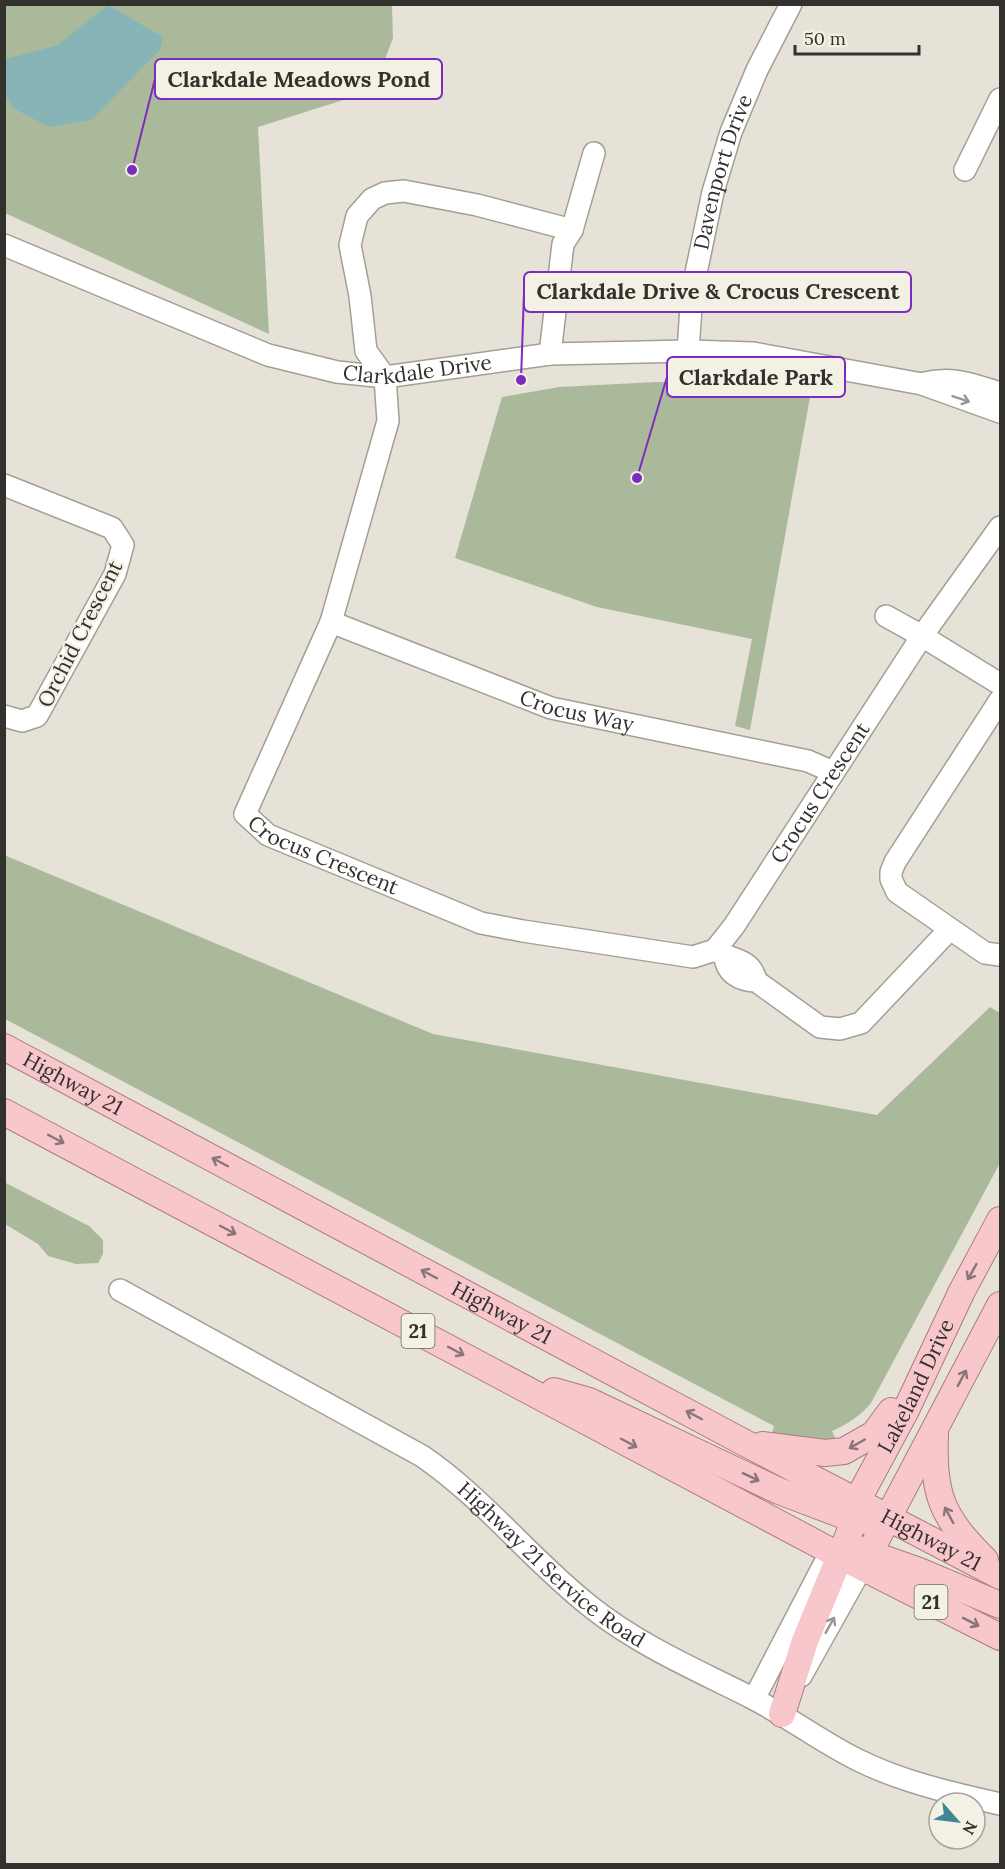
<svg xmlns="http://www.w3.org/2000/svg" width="1005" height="1869" font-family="Lora,serif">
<rect width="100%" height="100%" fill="#e6e2d7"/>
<path fill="#abb99b" d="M 4,5 L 392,5 L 393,38 L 379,75 L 356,96 L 258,127 L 269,334 L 5,213 Z
M 656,382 L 723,385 L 810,397 L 750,730 L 735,726 L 752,639 L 597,607 L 455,558 L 502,397 L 559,387 Z
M 4,855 L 433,1034 L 877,1115 L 990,1007 L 1000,1013 L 1000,1163 L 871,1403 C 860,1416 848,1424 832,1431 L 836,1440 L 833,1445 L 771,1436 L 774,1426 L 5,1019 Z
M 4,1182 L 89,1226 L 103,1240 L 103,1254 L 98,1263 L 76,1264 L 48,1256 L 38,1244 L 5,1224 Z"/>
<path fill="#87b4b6" d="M 108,5 L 163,37 L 160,50 L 91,120 L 49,127 L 13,108 L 5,94 L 6,59 L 58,45 Z"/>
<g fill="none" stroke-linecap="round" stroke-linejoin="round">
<g stroke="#a39f95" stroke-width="24">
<g id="minor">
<path d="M 965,170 L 1000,99"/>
<path id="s1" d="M 572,230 L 477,205 L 404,191 L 385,193 L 372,199 L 357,216 L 350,245 L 360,296 L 366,351 L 385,377 L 388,421 L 331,622 L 245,814 L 268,835 L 481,923 L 523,931 L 693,957 L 715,950 L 734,926 L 922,636 L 1000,527"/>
<path id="s2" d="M 4,245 L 268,355 L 337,372 L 385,377 L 550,354 L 688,351 L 753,353 L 922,384 L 1000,412"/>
<path id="s3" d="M 688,351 L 692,292 L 713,192 L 731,132 L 757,70 L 791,4"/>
<path d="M 550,354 L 563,244 L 572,230 L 594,153"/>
<path d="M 925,383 C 953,376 974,385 1000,393"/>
<path d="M 4,485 L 112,528 L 123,545 L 115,574 L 37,716 L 22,721 L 4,716"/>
<path d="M 886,616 L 922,636 L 1000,684"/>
<path id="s4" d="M 331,622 L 551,708 L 808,761 L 833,772"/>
<path d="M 1000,700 L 895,862 L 891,872 L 891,879 L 897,892 L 985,953 L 1000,955"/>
<path d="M 715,950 C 731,961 751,957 756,981"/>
<path d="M 725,956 C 726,973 740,981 756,981 L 820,1027 L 840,1029 L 861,1023 L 949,930"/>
<path id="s5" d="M 120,1290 L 422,1456 C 485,1499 531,1560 591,1607 C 640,1646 697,1670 752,1698 C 789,1717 821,1742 858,1760 C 902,1782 952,1793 1000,1804"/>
<path d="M 801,1676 L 862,1567"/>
<path d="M 754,1699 L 831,1551"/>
</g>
</g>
<g stroke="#ae7a7e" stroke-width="28">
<g id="major">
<path id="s6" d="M 4,1047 L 745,1443 L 1000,1576"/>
<path d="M 4,1112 L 840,1556 L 1000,1637"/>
<path d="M 554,1391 L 589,1401 L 779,1491 L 853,1519 L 875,1522 L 888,1517"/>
<path d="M 935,1433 C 933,1496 941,1516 985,1560"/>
<path d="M 762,1445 L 825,1453 L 844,1451 L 874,1434 L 891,1411"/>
<path id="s7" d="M 850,1514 L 906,1410 L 962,1291 L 1000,1220"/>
<path d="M 854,1548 L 919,1571 L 1000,1605"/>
<path d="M 862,1567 L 1000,1305"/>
<path d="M 782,1714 L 805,1641 L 849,1534 L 857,1504"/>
</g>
</g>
<use href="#minor" stroke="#fff" stroke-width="21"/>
<use href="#major" stroke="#f7c7cc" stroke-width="26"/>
</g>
<defs><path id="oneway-shaft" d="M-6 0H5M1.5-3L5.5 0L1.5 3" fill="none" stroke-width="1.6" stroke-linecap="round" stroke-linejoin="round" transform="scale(1.5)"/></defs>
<g stroke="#999896">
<use href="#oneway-shaft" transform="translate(961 399) rotate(19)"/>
<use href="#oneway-shaft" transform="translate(830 1625) rotate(-61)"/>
</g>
<g stroke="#8b7475">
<use href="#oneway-shaft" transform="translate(56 1139) rotate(28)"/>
<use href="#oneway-shaft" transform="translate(220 1162) rotate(-152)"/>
<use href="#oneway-shaft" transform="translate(228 1230) rotate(28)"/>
<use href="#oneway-shaft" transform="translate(972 1272) rotate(119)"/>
<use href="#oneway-shaft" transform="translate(429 1274) rotate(-152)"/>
<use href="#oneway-shaft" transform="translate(456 1351) rotate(28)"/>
<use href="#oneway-shaft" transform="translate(962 1378) rotate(-62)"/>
<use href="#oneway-shaft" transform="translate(694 1415) rotate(-152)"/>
<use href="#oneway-shaft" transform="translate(629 1443) rotate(28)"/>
<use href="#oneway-shaft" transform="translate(857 1444) rotate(150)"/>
<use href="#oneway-shaft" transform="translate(751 1477) rotate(25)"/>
<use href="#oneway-shaft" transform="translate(949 1515) rotate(-118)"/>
<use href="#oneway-shaft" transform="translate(971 1622) rotate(27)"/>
</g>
<g text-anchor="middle" stroke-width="4.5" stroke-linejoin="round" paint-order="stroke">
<g fill="#f3f0e4" stroke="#6d6a64" stroke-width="1.5">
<rect x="401.5" y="1314" width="33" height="34" rx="4.5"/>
<rect x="914.5" y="1585" width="33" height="34" rx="4.5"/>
</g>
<g font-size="20" font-weight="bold" fill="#33312d">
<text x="418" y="1338">21</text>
<text x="931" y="1609">21</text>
</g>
<g font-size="21" fill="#33312d" stroke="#f3f0e4">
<text dy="7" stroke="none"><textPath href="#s3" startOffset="183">Davenport Drive</textPath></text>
<text dy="7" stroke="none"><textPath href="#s2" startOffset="438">Clarkdale Drive</textPath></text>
<text transform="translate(80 634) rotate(-63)" y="7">Orchid Crescent</text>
<text dy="7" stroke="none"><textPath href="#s4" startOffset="262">Crocus Way</textPath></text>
<text dy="7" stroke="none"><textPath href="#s1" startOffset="1550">Crocus Crescent</textPath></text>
<text dy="7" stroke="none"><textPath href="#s1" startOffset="951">Crocus Crescent</textPath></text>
<text dy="7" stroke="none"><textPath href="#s6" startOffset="78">Highway 21</textPath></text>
<text dy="7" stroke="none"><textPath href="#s6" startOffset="564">Highway 21</textPath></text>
<text dy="7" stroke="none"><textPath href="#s7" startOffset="144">Lakeland Drive</textPath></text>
<text dy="7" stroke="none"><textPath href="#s6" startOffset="1050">Highway 21</textPath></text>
<text dy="7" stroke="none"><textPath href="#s5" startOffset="514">Highway 21 Service Road</textPath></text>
</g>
</g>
<path fill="none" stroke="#7b2cbf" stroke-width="2" d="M132 170L155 79M521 380L524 292M637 478L667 377"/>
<g fill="#7b2cbf" stroke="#f3f0e4" stroke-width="2">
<circle cx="132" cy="170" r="6"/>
<circle cx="521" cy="380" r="6"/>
<circle cx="637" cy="478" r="6"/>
</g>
<g fill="#f3f0e4" stroke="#7b2cbf" stroke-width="2">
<rect x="155" y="59" width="287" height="40" rx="6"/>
<rect x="524" y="272" width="387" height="40" rx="6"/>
<rect x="667" y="357" width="178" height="40" rx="6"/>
</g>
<g font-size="22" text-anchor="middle" font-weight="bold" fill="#33312d">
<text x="299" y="87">Clarkdale Meadows Pond</text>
<text x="718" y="299">Clarkdale Drive &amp; Crocus Crescent</text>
<text x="756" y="385">Clarkdale Park</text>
</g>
<rect width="1005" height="1869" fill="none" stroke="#33312d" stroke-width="12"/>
<g transform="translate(957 1821) rotate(118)"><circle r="28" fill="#f3f0e4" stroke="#a6a49b" stroke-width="1.5"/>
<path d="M0-4.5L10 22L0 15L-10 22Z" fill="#408592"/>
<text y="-9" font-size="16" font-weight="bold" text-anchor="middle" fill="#33312d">N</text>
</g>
<path d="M795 45v9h124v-9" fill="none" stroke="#33312d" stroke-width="3"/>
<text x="804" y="45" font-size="18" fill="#33312d" stroke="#f3f0e4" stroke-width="4.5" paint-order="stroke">50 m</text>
</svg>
